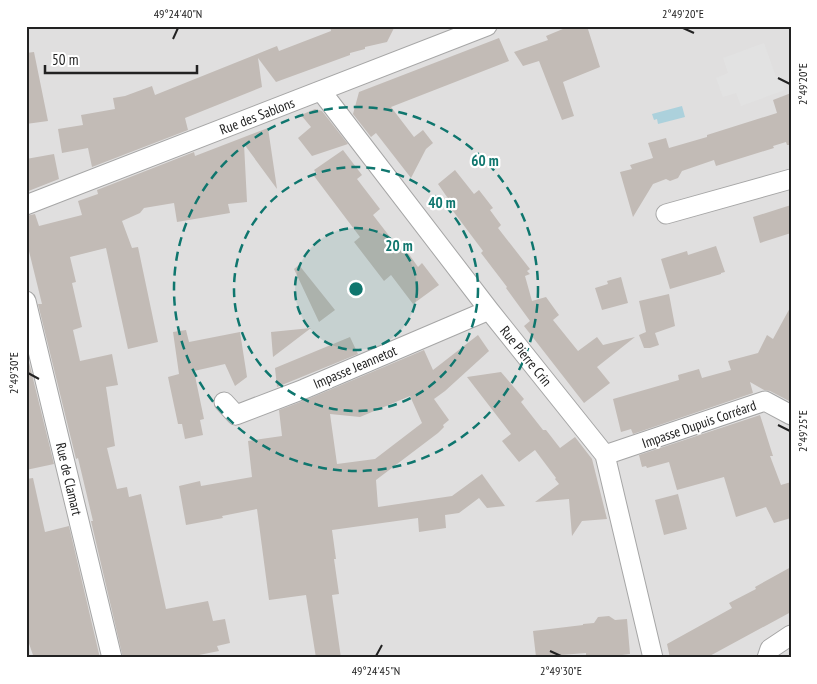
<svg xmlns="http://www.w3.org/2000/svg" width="817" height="684" font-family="'PT Sans Narrow',sans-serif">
<rect width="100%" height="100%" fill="#f1efe9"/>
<path fill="#e0dfdf" d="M 26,26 L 791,26 L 791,658 L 26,658 Z"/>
<path fill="#e2e2e2" d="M 764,43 L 776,77 L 780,75 L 785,90 L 741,106 L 736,93 L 723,97 L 716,78 L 728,73 L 723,58 Z"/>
<path fill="#acd1dc" d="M 682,106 L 685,117 L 658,124 L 657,119 L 654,120 L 652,114 Z"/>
<path fill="#c2bbb6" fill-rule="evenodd" d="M 330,26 L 395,26 L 387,42 L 365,47 L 365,49 L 350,53 L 350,55 L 276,82 L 258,58 L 262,87 L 185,118 L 188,130 L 92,167 L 88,148 L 62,153 L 58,129 L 83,125 L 81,115 L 115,109 L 113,98 L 125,96 L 152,86 L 155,95 L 277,46 L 279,51 L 331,31 Z
M 570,26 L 587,26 L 600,67 L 563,82 L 574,116 L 562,120 L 539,61 L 523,66 L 514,52 L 548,40 L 546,36 Z
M 499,38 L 509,61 L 391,107 L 414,137 L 423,130 L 433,143 L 426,149 L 411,178 L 376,133 L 371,137 L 353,114 L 359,92 Z
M 34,52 L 48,121 L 26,124 L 26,53 Z
M 791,93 L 791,145 L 787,145 L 786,142 L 773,146 L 774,148 L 716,166 L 714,160 L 682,171 L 678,178 L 670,181 L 666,179 L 653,184 L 633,217 L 620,172 L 632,169 L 630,165 L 653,158 L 648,143 L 666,138 L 669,148 L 707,137 L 707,135 L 777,113 L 773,100 Z
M 315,109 L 322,111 L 348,144 L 312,156 L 298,138 L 311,127 L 301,115 Z
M 268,128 L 277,189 L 244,144 L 247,202 L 228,204 L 230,213 L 177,222 L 174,203 L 144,208 L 140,213 L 122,221 L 132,248 L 138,247 L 158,342 L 128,349 L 106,248 L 70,257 L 76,282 L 72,283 L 82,327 L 73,330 L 80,361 L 112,354 L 118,385 L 106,387 L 115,446 L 107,448 L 117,489 L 127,487 L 129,497 L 141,494 L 166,609 L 208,601 L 213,621 L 225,619 L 230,643 L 217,646 L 219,651 L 184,658 L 123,658 L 91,521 L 93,521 L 78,458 L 76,459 L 38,304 L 42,304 L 26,239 L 26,216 L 35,214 L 39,226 L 82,215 L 78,201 L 98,194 L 97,190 L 194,152 L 195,156 Z
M 343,150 L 362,175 L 357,179 L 380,209 L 373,215 L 397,246 L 401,243 L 418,267 L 422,263 L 439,285 L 413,304 L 391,275 L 384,281 L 354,242 L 360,237 L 314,176 L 317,174 L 314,170 Z
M 54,154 L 59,179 L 26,192 L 26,159 Z
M 455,170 L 474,194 L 479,190 L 493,208 L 490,210 L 501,225 L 498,228 L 530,269 L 527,271 L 530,274 L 525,276 L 532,301 L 546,297 L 559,315 L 553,320 L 578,351 L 597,337 L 603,345 L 635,337 L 597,367 L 610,383 L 584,403 L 524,326 L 530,321 L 506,288 L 507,287 L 481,253 L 483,251 L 444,199 L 447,197 L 438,184 Z
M 791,205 L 791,233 L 760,243 L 753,217 Z
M 716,246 L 725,272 L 721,273 L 721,274 L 670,289 L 661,259 L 687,251 L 688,255 Z
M 299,265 L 335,310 L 319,322 L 294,269 Z
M 621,277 L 628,303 L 602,310 L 595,288 L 608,284 L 607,281 Z
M 669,294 L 675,326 L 655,333 L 659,345 L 650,348 L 644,348 L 639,335 L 646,332 L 639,301 Z
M 791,306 L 791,402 L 770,391 L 764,390 L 750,382 L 753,393 L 633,434 L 631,429 L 621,432 L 613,399 L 679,380 L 678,375 L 699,369 L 702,378 L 731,370 L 728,361 L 758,353 L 767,335 L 773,339 Z
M 311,328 L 273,357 L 271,332 Z
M 186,330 L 189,342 L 240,332 L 247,377 L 235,386 L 225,364 L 194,371 L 204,419 L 200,420 L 203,435 L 185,439 L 182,424 L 178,424 L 168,377 L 179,374 L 173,332 Z
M 478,335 L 489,351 L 445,391 L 434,399 L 449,420 L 443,425 L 444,427 L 438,433 L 376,480 L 378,507 L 452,496 L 482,474 L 505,506 L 487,508 L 479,498 L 459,513 L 445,515 L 446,528 L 419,532 L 418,518 L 332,530 L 336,559 L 334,559 L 339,594 L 332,595 L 341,658 L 316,658 L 306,595 L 269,600 L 257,509 L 222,516 L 223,518 L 186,525 L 179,486 L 200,481 L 201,486 L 252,477 L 248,441 L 282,436 L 279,410 L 308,399 L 424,350 L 433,370 ZM 410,396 L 422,423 L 375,459 L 337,464 L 330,414 L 360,417 Z
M 350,337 L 358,354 L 277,387 L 275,368 Z
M 26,350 L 54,464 L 26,470 Z
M 501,372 L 524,399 L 521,402 L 543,430 L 546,430 L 560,448 L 575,437 L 592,459 L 607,519 L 582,521 L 572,536 L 569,499 L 535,502 L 559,484 L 555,479 L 556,478 L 535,450 L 519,462 L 502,441 L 511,434 L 467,377 Z
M 760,415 L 773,456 L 770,456 L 781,485 L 791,482 L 791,518 L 774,523 L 766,507 L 736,517 L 724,477 L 677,490 L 669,462 L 647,468 L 646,466 L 642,467 L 639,455 Z
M 33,478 L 45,532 L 69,526 L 100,658 L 34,658 L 26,635 L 26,479 Z
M 678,494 L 687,529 L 664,535 L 655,500 Z
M 791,567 L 791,612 L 706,658 L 670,658 L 667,644 L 732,608 L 729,603 L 756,589 L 755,587 Z
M 609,616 L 615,620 L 627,619 L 630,654 L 598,658 L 586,658 L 586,653 L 536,657 L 533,631 L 583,625 L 583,624 L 594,623 L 598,617 Z"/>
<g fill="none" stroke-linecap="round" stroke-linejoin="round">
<g stroke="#a6a6a6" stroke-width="21">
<path id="street" d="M 321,91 L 489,310 L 605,455 L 653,658
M 26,205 L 487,26
M 666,214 L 791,179
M 26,301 L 112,658
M 224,402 L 236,415 L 304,389 L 489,310
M 605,455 L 765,401 L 791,415
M 767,658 L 770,649 L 791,635"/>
</g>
<use href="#street" stroke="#fff" stroke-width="19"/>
</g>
<path fill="none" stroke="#222" stroke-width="2" d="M 683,28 L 694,33M 173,39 L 178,28M 778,78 L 790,84M 28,373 L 39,379M 778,425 L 790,431M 550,651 L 561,656M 376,656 L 382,645"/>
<circle cx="356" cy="289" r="61" fill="#0f766e" fill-opacity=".12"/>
<g fill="none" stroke="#0f766e" stroke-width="2.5" stroke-dasharray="9 6">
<circle cx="356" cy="289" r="61"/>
<circle cx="356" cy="289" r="122"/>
<circle cx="356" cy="289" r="182"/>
</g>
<g text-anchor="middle" stroke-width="4.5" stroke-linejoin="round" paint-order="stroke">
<g font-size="14" fill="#222" stroke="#fff">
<text transform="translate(257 116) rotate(-21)" y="5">Rue des Sablons</text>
<text transform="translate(526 356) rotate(51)" y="5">Rue Pierre Crin</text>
<text transform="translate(355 367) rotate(-23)" y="5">Impasse Jeannetot</text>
<text transform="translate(699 424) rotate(-19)" y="5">Impasse Dupuis Corréard</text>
<text transform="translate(69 479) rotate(77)" y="5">Rue de Clamart</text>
</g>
</g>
<circle cx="356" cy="289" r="8" fill="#0f766e" stroke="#fff" stroke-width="2.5"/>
<g font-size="15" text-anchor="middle" font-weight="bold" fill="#0f766e" stroke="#fff" stroke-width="4.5" stroke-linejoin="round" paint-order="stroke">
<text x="485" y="166">60 m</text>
<text x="442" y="208">40 m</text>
<text x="399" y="251">20 m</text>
</g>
<rect width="817" height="684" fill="none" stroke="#ffffff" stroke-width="55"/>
<path d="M45 65v8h152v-8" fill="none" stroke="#222222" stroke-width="2.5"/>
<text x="52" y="65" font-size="15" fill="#222222" stroke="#ffffff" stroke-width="4" paint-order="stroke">50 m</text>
<rect x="28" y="28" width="762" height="628" fill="none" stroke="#222" stroke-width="2"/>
<g font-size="12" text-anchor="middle" fill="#222">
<text x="178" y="18">49°24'40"N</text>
<text x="683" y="18">2°49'20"E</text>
<text transform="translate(803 84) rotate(-90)" y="4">2°49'20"E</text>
<text transform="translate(14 373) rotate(-90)" y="4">2°49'30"E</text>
<text transform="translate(803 431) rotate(-90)" y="4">2°49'25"E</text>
<text x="376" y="675">49°24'45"N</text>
<text x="561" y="675">2°49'30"E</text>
</g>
</svg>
